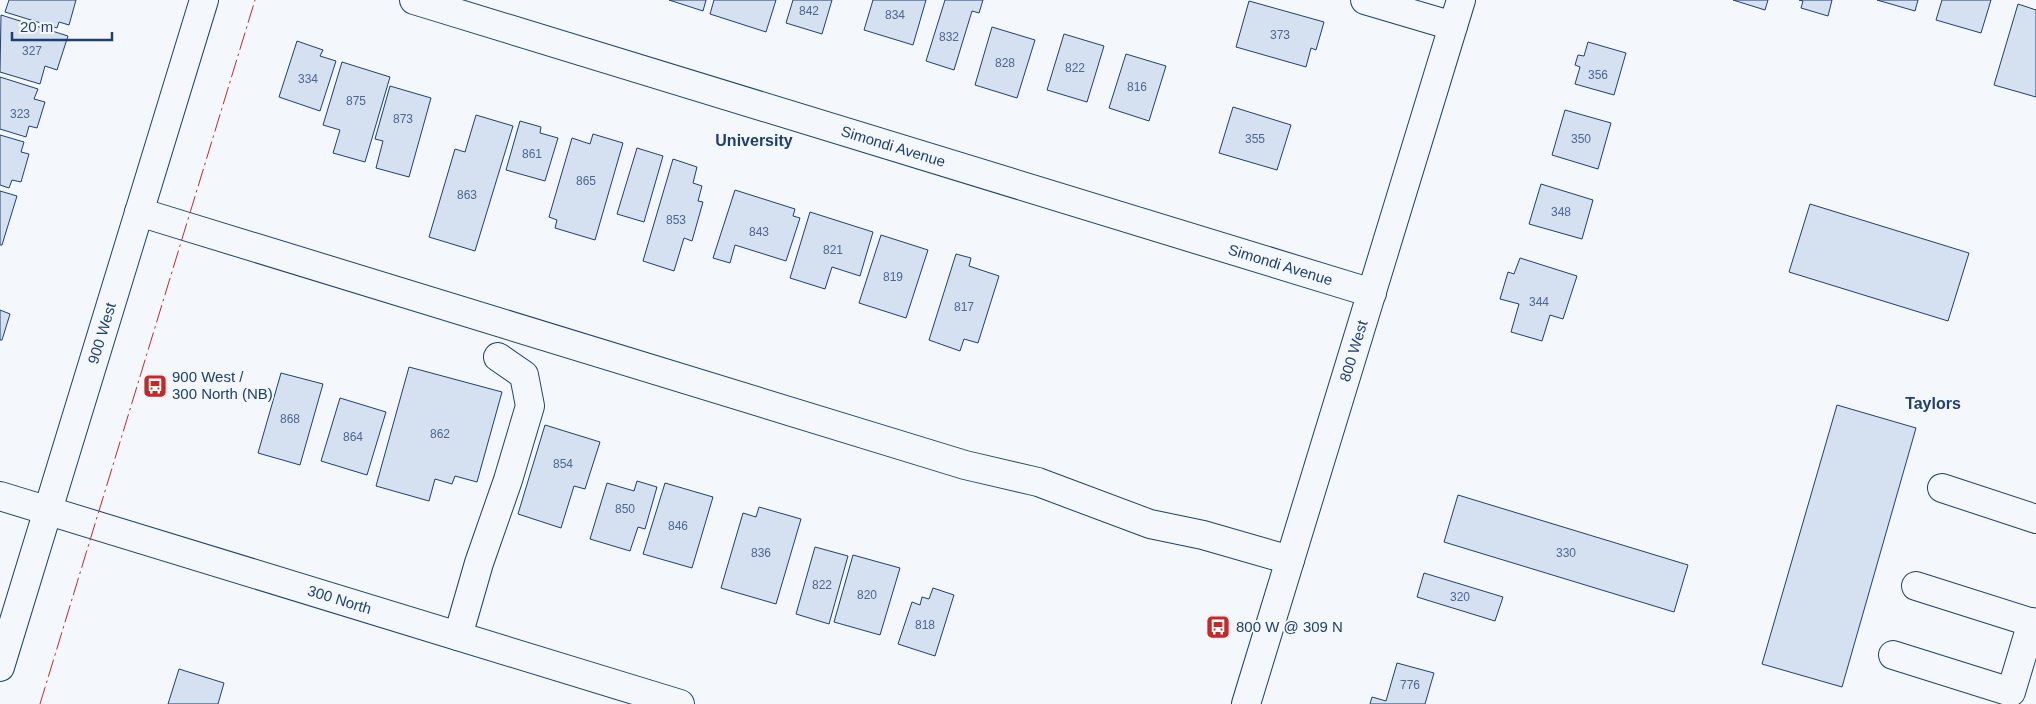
<svg xmlns="http://www.w3.org/2000/svg" width="2036" height="704" font-family="Helvetica,sans-serif">
<rect width="100%" height="100%" fill="#f4f7fb"/>
<path fill="#d5e0f0" stroke="#1d3f73" d="M 9,0 L 76,0 L 69,25 L 59,22 L 57,28 L 5,12 Z
M 669,0 L 706,0 L 703,11 Z
M 714,0 L 776,0 L 766,32 L 710,14 Z
M 793,0 L 832,0 L 822,34 L 786,23 Z
M 873,0 L 926,0 L 913,45 L 864,30 Z
M 945,0 L 983,0 L 979,13 L 972,11 L 954,70 L 926,61 Z
M 1733,0 L 1768,0 L 1765,10 Z
M 1799,0 L 1832,0 L 1828,16 L 1801,8 L 1803,1 Z
M 1877,0 L 1918,0 L 1915,11 Z
M 1942,0 L 1991,0 L 1981,33 L 1936,20 Z
M 1249,1 L 1324,22 L 1316,50 L 1311,48 L 1306,67 L 1236,47 Z
M 2018,4 L 2036,10 L 2036,97 L 1994,85 Z
M 1,15 L 68,36 L 57,70 L 45,66 L 40,84 L 0,72 Z
M 992,27 L 1035,40 L 1017,98 L 975,85 Z
M 1064,34 L 1104,46 L 1087,102 L 1047,90 Z
M 297,41 L 323,50 L 320,56 L 336,61 L 320,111 L 279,97 Z
M 1588,42 L 1626,53 L 1614,95 L 1575,84 L 1580,67 L 1575,65 L 1578,55 L 1584,56 Z
M 1126,54 L 1166,66 L 1149,121 L 1109,108 Z
M 342,62 L 390,77 L 365,162 L 333,153 L 340,130 L 323,125 Z
M 0,77 L 38,89 L 34,99 L 45,102 L 37,128 L 29,126 L 26,137 L 0,129 Z
M 390,86 L 431,98 L 409,177 L 376,168 L 383,141 L 375,139 Z
M 1233,107 L 1291,125 L 1277,170 L 1219,153 Z
M 1565,110 L 1611,123 L 1598,169 L 1552,155 Z
M 476,115 L 513,126 L 475,251 L 429,237 L 455,149 L 465,152 Z
M 520,121 L 541,127 L 540,133 L 558,138 L 545,181 L 506,170 Z
M 593,134 L 623,143 L 595,240 L 555,228 L 557,220 L 549,217 L 572,138 L 590,144 Z
M 0,135 L 24,142 L 21,152 L 29,154 L 21,182 L 12,180 L 9,188 L 0,185 Z
M 637,148 L 663,156 L 644,222 L 617,214 Z
M 673,159 L 697,167 L 693,183 L 702,186 L 698,201 L 703,202 L 692,241 L 684,238 L 674,271 L 643,261 Z
M 1541,184 L 1593,200 L 1582,239 L 1529,224 Z
M 735,190 L 795,209 L 793,216 L 800,218 L 786,261 L 735,245 L 730,263 L 713,258 Z
M 0,191 L 17,196 L 2,245 L 0,245 Z
M 1810,204 L 1969,253 L 1948,321 L 1789,272 Z
M 810,212 L 873,232 L 860,276 L 832,267 L 825,289 L 790,278 Z
M 881,235 L 928,250 L 906,318 L 859,303 Z
M 956,254 L 971,258 L 969,266 L 999,276 L 978,343 L 964,339 L 960,351 L 929,340 Z
M 1520,258 L 1577,276 L 1563,319 L 1550,315 L 1542,341 L 1511,332 L 1519,304 L 1500,299 L 1508,272 L 1514,274 Z
M 0,310 L 10,314 L 2,340 L 0,340 Z
M 409,367 L 502,392 L 477,482 L 455,476 L 452,484 L 435,479 L 429,501 L 376,486 Z
M 281,373 L 323,384 L 300,465 L 258,453 Z
M 340,398 L 386,412 L 367,475 L 321,461 Z
M 1837,405 L 1916,428 L 1842,687 L 1762,664 Z
M 545,425 L 600,442 L 585,489 L 574,486 L 561,528 L 518,514 Z
M 637,481 L 657,487 L 645,529 L 638,527 L 630,551 L 590,539 L 607,483 L 634,491 Z
M 665,483 L 713,497 L 692,568 L 643,554 Z
M 1458,495 L 1688,565 L 1674,612 L 1444,542 Z
M 759,507 L 801,519 L 776,604 L 721,588 L 743,513 L 756,517 Z
M 815,547 L 848,556 L 829,624 L 796,614 Z
M 853,555 L 900,568 L 880,635 L 834,622 Z
M 1424,573 L 1503,597 L 1495,621 L 1417,597 Z
M 933,588 L 954,595 L 935,656 L 898,644 L 912,602 L 920,605 L 922,597 L 929,599 Z
M 1397,663 L 1434,673 L 1425,704 L 1370,704 L 1372,697 L 1386,701 Z
M 179,669 L 224,683 L 218,704 L 168,704 Z"/>
<g fill="none" stroke-linecap="round" stroke-linejoin="round">
<g stroke="#1d3f73" stroke-width="30">
<g id="minor">
<path id="s1" d="M 414,0 L 1372,293"/>
<path d="M 1365,0 L 1453,26"/>
<path d="M 139,212 L 965,465 L 1038,482 L 1150,524 L 1203,535 L 1290,560"/>
<path d="M 1942,488 L 2036,519"/>
<path id="s2" d="M 0,496 L 680,704"/>
<path d="M 1916,586 L 2036,624"/>
<path d="M 458,636 L 479,563 L 508,480 L 530,406 L 524,375 L 498,357"/>
<path d="M 1893,655 L 2011,692 L 2032,622"/>
<path id="s3" d="M 1246,704 L 1461,0"/>
</g>
</g>
<g stroke="#1d3f73" stroke-width="30">
<g id="major">
<path id="s4" d="M 0,667 L 204,0"/>
</g>
</g>
<use href="#minor" stroke="#f4f7fb" stroke-width="28"/>
<use href="#major" stroke="#f4f7fb" stroke-width="28"/>
<path stroke="#c62828" stroke-width="1" stroke-dasharray="18 4 2.5 4" stroke-linecap="butt" d="M 40,704 L 255,0"/>
</g>
<defs>
<g id="bus-square" transform="scale(1.25)"><rect x="-9" y="-9" width="18" height="18" rx="4" fill="#c62828" stroke="#f4f7fb"/><path d="M-5-6H5V4H4V6H2V4H-2V6H-4V4H-5ZM-3.5-4V0h7V-4ZM-3.5 1.2v1.5H-2V1.2ZM2 1.2v1.5H3.5V1.2Z" fill="#fff"/></g>
</defs>
<g fill-rule="evenodd">
<use href="#bus-square" x="155" y="386"/>
<use href="#bus-square" x="1218" y="627"/>
</g>
<g text-anchor="middle" stroke-width="4" stroke-linejoin="round" paint-order="stroke">
<g font-size="12" fill="#4b6792">
<text x="809" y="15">842</text>
<text x="895" y="19">834</text>
<text x="1280" y="39">373</text>
<text x="949" y="41">832</text>
<text x="32" y="55">327</text>
<text x="1005" y="67">828</text>
<text x="1075" y="72">822</text>
<text x="1598" y="79">356</text>
<text x="308" y="83">334</text>
<text x="1137" y="91">816</text>
<text x="356" y="105">875</text>
<text x="20" y="118">323</text>
<text x="403" y="123">873</text>
<text x="1255" y="143">355</text>
<text x="1581" y="143">350</text>
<text x="532" y="158">861</text>
<text x="586" y="185">865</text>
<text x="467" y="199">863</text>
<text x="1561" y="216">348</text>
<text x="676" y="224">853</text>
<text x="759" y="236">843</text>
<text x="833" y="254">821</text>
<text x="893" y="281">819</text>
<text x="1539" y="306">344</text>
<text x="964" y="311">817</text>
<text x="290" y="423">868</text>
<text x="440" y="438">862</text>
<text x="353" y="441">864</text>
<text x="563" y="468">854</text>
<text x="625" y="513">850</text>
<text x="678" y="530">846</text>
<text x="761" y="557">836</text>
<text x="1566" y="557">330</text>
<text x="822" y="589">822</text>
<text x="867" y="599">820</text>
<text x="1460" y="601">320</text>
<text x="925" y="629">818</text>
<text x="1410" y="689">776</text>
</g>
<g font-size="15" fill="#1d3f73" stroke="#f4f7fb">
<text dy="5" stroke="none"><textPath href="#s1" startOffset="501">Simondi Avenue</textPath></text>
<text dy="5" stroke="none"><textPath href="#s1" startOffset="906">Simondi Avenue</textPath></text>
<text dy="5" stroke="none"><textPath href="#s4" startOffset="349">900 West</textPath></text>
<text dy="5" stroke="none"><textPath href="#s3" startOffset="369">800 West</textPath></text>
<text dy="5" stroke="none"><textPath href="#s2" startOffset="355">300 North</textPath></text>
</g>
<g font-size="15" fill="#1d3f73" stroke="#f4f7fb" text-anchor="start">
<text x="172" y="382">900 West /<tspan x="172" dy="17">300 North (NB)</tspan></text>
<text x="1236" y="632">800 W @ 309 N</text>
</g>
<g font-size="16" font-weight="bold" fill="#1d3f73" stroke="#f4f7fb">
<text x="754" y="146">University</text>
<text x="1933" y="409">Taylors</text>
</g>
</g>
<path d="M12 32v8h100v-8" fill="none" stroke="#1d3f73" stroke-width="2.5"/>
<text x="20" y="32" font-size="15" fill="#1d3f73" stroke="#f4f7fb" stroke-width="4" paint-order="stroke">20 m</text>
</svg>
